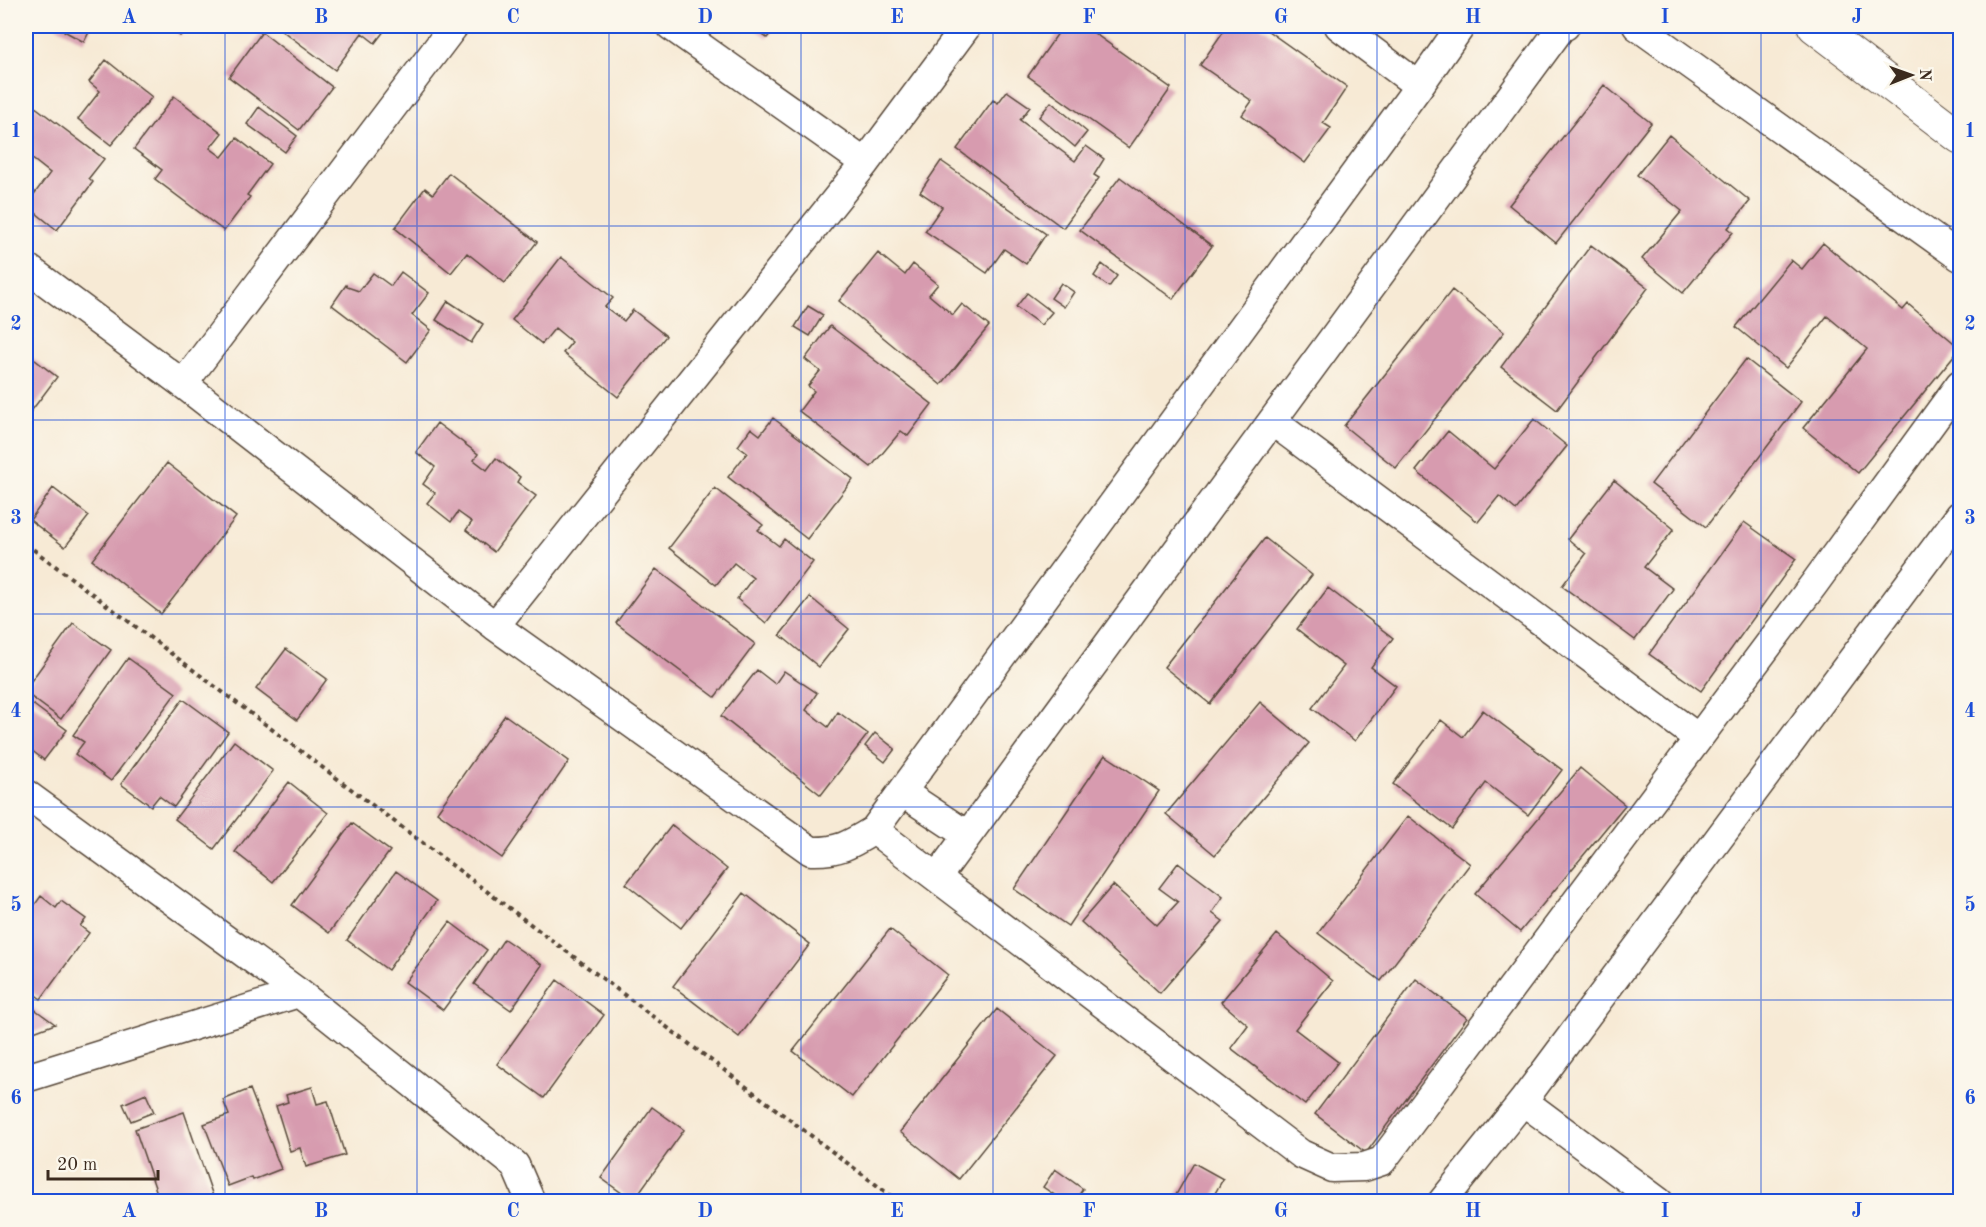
<svg xmlns="http://www.w3.org/2000/svg" width="1986" height="1227" font-family="'Old Standard TT',serif">
<rect width="100%" height="100%" fill="#fbf7ec"/>
<filter id="ink" filterUnits="userSpaceOnUse"><feTurbulence type="fractalNoise" baseFrequency=".0167" numOctaves="2"/><feDisplacementMap in="SourceGraphic" scale="12" xChannelSelector="R" yChannelSelector="G"/><feConvolveMatrix kernelMatrix="1 2 1 2 8 2 1 2 1" color-interpolation-filters="sRGB"/></filter>
<filter id="wash" filterUnits="userSpaceOnUse"><feTurbulence type="fractalNoise" baseFrequency=".008" numOctaves="4" result="noise"/><feDisplacementMap in="SourceGraphic" scale="24" xChannelSelector="R" yChannelSelector="G"/><feGaussianBlur stdDeviation="1.35" result="paint"/><feColorMatrix in="noise" values="0 0 0 0 0 0 0 0 0 0 0 0 0 0 0 0 0 1.4 0 .05"/><feComposite in="paint" operator="in"/></filter>
<g filter="url(#wash)">
<rect width="100%" height="100%" fill="#f7ead5"/>
<g id="blocks">
<path fill="#d79baf" d="M 55,26 L 87,26 L 91,28 L 84,42 Z
M 168,26 L 189,26 L 180,36 Z
M 276,26 L 388,26 L 375,43 L 362,33 L 335,70 Z
M 750,26 L 777,26 L 767,38 Z
M 1063,26 L 1084,26 L 1171,88 L 1129,148 L 1028,76 Z
M 1227,26 L 1261,26 L 1347,87 L 1323,123 L 1331,128 L 1305,163 L 1242,115 L 1252,101 L 1200,65 Z
M 262,32 L 332,87 L 299,130 L 229,77 Z
M 106,60 L 152,97 L 111,145 L 78,119 L 100,91 L 89,82 Z
M 1604,85 L 1651,123 L 1556,243 L 1509,205 Z
M 1007,91 L 1030,107 L 1020,120 L 1075,161 L 1086,146 L 1104,159 L 1094,175 L 1099,178 L 1063,228 L 957,149 L 993,100 L 998,103 Z
M 174,96 L 222,133 L 210,148 L 222,157 L 237,138 L 270,164 L 247,195 L 250,197 L 224,231 L 155,179 L 162,170 L 134,149 Z
M 26,100 L 104,159 L 89,178 L 93,182 L 57,230 L 26,205 L 50,173 L 26,154 Z
M 1051,102 L 1087,132 L 1075,147 L 1039,117 Z
M 259,107 L 297,136 L 285,152 L 247,124 Z
M 1669,135 L 1750,201 L 1728,228 L 1733,232 L 1683,293 L 1642,259 L 1682,211 L 1637,175 Z
M 941,161 L 1046,234 L 1026,264 L 1004,249 L 987,273 L 925,231 L 942,207 L 920,192 Z
M 449,173 L 537,242 L 505,283 L 467,253 L 451,273 L 395,228 L 425,188 L 433,194 Z
M 1120,177 L 1212,246 L 1173,299 L 1080,230 Z
M 1823,243 L 1903,310 L 1908,304 L 1960,348 L 1858,473 L 1803,428 L 1867,349 L 1827,316 L 1786,368 L 1736,327 L 1791,260 L 1802,269 Z
M 1591,245 L 1648,288 L 1557,410 L 1501,367 Z
M 878,253 L 905,275 L 913,264 L 938,284 L 929,295 L 953,315 L 962,304 L 989,326 L 941,385 L 839,301 Z
M 561,257 L 613,298 L 605,307 L 624,321 L 633,310 L 666,336 L 618,397 L 563,353 L 572,342 L 555,328 L 542,344 L 512,320 Z
M 1102,264 L 1117,276 L 1109,287 L 1094,276 Z
M 401,272 L 429,293 L 412,315 L 431,330 L 407,362 L 332,305 L 346,285 L 347,287 L 359,291 L 373,273 L 391,286 Z
M 1061,283 L 1074,292 L 1064,307 L 1051,298 Z
M 1452,290 L 1504,332 L 1396,468 L 1344,426 Z
M 1027,293 L 1052,312 L 1041,325 L 1016,307 Z
M 448,301 L 483,324 L 471,343 L 436,320 Z
M 808,306 L 823,315 L 810,336 L 795,327 Z
M 830,326 L 932,404 L 908,436 L 901,431 L 871,467 L 799,411 L 814,391 L 808,386 L 820,371 L 805,359 Z
M 26,353 L 57,377 L 26,418 Z
M 1746,359 L 1801,402 L 1706,527 L 1651,484 Z
M 773,418 L 853,479 L 807,539 L 728,477 L 747,453 L 738,446 L 751,428 L 760,435 Z
M 1534,419 L 1567,446 L 1516,510 L 1499,496 L 1478,522 L 1416,471 L 1448,431 L 1494,469 Z
M 437,423 L 478,454 L 474,460 L 487,470 L 496,458 L 520,477 L 517,482 L 536,496 L 494,552 L 466,530 L 472,522 L 458,512 L 451,522 L 427,503 L 435,493 L 423,484 L 435,467 L 416,452 Z
M 167,463 L 236,517 L 161,614 L 92,560 Z
M 1614,480 L 1674,529 L 1644,567 L 1673,589 L 1635,640 L 1562,586 L 1586,554 L 1568,539 Z
M 53,488 L 89,516 L 65,547 L 30,520 Z
M 715,488 L 763,525 L 758,530 L 779,546 L 784,539 L 813,562 L 766,623 L 737,599 L 753,578 L 734,563 L 716,585 L 669,548 Z
M 1744,522 L 1796,559 L 1701,691 L 1649,654 Z
M 1265,538 L 1312,575 L 1210,704 L 1164,667 Z
M 656,569 L 755,644 L 715,697 L 616,623 Z
M 1328,588 L 1393,638 L 1371,667 L 1396,686 L 1355,741 L 1312,708 L 1344,666 L 1297,629 Z
M 810,597 L 849,629 L 819,667 L 780,635 Z
M 73,623 L 111,650 L 61,719 L 26,693 L 26,688 Z
M 286,649 L 327,679 L 297,720 L 256,689 Z
M 128,658 L 176,693 L 111,781 L 75,754 L 84,742 L 73,735 Z
M 757,670 L 775,684 L 784,671 L 817,693 L 806,710 L 828,727 L 838,712 L 868,734 L 821,795 L 721,716 Z
M 183,699 L 228,732 L 174,807 L 159,796 L 151,806 L 121,784 Z
M 1260,702 L 1309,743 L 1215,855 L 1166,814 Z
M 31,703 L 67,730 L 44,760 L 26,746 L 26,711 Z
M 1483,710 L 1562,770 L 1528,815 L 1486,783 L 1452,829 L 1393,784 L 1441,720 L 1463,737 Z
M 505,715 L 569,761 L 502,858 L 437,812 Z
M 875,733 L 895,749 L 885,762 L 865,746 Z
M 234,741 L 273,771 L 214,849 L 175,819 Z
M 1105,755 L 1159,791 L 1068,926 L 1014,889 Z
M 1580,768 L 1625,805 L 1520,932 L 1475,894 Z
M 289,782 L 328,813 L 273,882 L 235,852 Z
M 1408,816 L 1470,864 L 1381,981 L 1318,933 Z
M 352,823 L 390,851 L 329,933 L 292,905 Z
M 672,825 L 727,869 L 681,928 L 626,884 Z
M 1178,863 L 1223,897 L 1212,913 L 1223,921 L 1160,993 L 1081,922 L 1113,885 L 1157,925 L 1178,902 L 1159,888 Z
M 396,871 L 437,901 L 388,970 L 347,940 Z
M 744,893 L 810,944 L 739,1037 L 673,986 Z
M 41,896 L 56,908 L 61,901 L 86,919 L 80,926 L 89,933 L 41,999 L 26,988 L 26,917 Z
M 450,922 L 487,950 L 443,1010 L 405,982 Z
M 890,929 L 948,975 L 852,1097 L 793,1051 Z
M 1277,934 L 1333,981 L 1295,1029 L 1338,1062 L 1305,1105 L 1231,1048 L 1248,1025 L 1221,1002 Z
M 504,939 L 542,965 L 511,1010 L 474,984 Z
M 1416,979 L 1467,1018 L 1366,1153 L 1315,1114 Z
M 557,980 L 604,1015 L 544,1098 L 497,1064 Z
M 26,1003 L 55,1024 L 26,1035 Z
M 997,1009 L 1057,1056 L 959,1179 L 900,1132 Z
M 312,1087 L 317,1104 L 328,1101 L 345,1155 L 306,1167 L 300,1148 L 290,1151 L 276,1106 L 288,1102 L 286,1095 Z
M 250,1089 L 281,1169 L 253,1180 L 252,1177 L 228,1186 L 204,1124 L 229,1115 L 223,1100 Z
M 146,1094 L 154,1112 L 131,1121 L 123,1104 Z
M 652,1107 L 684,1130 L 633,1201 L 601,1178 Z
M 184,1112 L 215,1202 L 160,1202 L 135,1129 Z
M 1194,1163 L 1223,1179 L 1210,1202 L 1172,1202 Z
M 1055,1169 L 1083,1189 L 1074,1202 L 1065,1202 L 1043,1187 Z"/>
</g>
</g>
<g filter="url(#ink)">
<use href="#blocks" fill-opacity="0" stroke="#574739" stroke-width="1.5"/>
<g fill="none" stroke-linecap="round" stroke-linejoin="round">
<g stroke="#574739" stroke-width="31">
<path id="street" d="M 671,26 L 865,163
M 1339,26 L 1419,86
M 1637,26 L 1960,257
M 26,267 L 183,384 L 495,626 L 811,851 C 839,852 851,844 874,830 L 1419,86 L 1461,26
M 183,384 L 454,26
M 1272,421 L 1698,738
M 495,626 L 865,163 L 967,26
M 902,792 L 967,835
M 26,794 L 299,993 L 515,1165 L 531,1202
M 874,830 L 1301,1154 L 1332,1168 L 1364,1167 L 1382,1161 L 1814,584 L 1960,384
M 937,877 L 1561,28 L 1565,26
M 26,1078 L 299,993
M 1523,1101 L 1659,1202
M 1442,1202 L 1523,1101 L 1960,515"/>
</g>
<g stroke="#574739" stroke-width="35">
<path id="secondary" d="M 1814,26 L 1960,137"/>
</g>
<path stroke="#574739" stroke-width="4" stroke-dasharray="4.5 4.5" stroke-linecap="butt" d="M 26,544 L 899,1202"/>
<use href="#street" stroke="#fff" stroke-width="28"/>
<use href="#secondary" stroke="#fff" stroke-width="33"/>
</g>
</g>
<path fill="none" stroke="#1d4ed8" stroke-width="1.5" stroke-opacity="0.55" d="M 225,26 L 225,1202M 417,26 L 417,1202M 609,26 L 609,1202M 801,26 L 801,1202M 993,26 L 993,1202M 1185,26 L 1185,1202M 1377,26 L 1377,1202M 1569,26 L 1569,1202M 1761,26 L 1761,1202M 26,226 L 1960,226M 26,420 L 1960,420M 26,614 L 1960,614M 26,807 L 1960,807M 26,1000 L 1960,1000"/>
<rect width="1986" height="1227" fill="none" stroke="#fbf7ec" stroke-width="66"/>
<g transform="translate(1911 75) rotate(89)" stroke="#fbf7ec" stroke-width="4.5" paint-order="stroke">
<path d="M0-4.5L10 22L0 15L-10 22Z" fill="#3b2a1e"/>
<text y="-9" font-size="16" font-weight="bold" text-anchor="middle" fill="#3b2a1e">N</text>
</g>
<path d="M48 1170v9h110v-9" fill="none" stroke="#3b2a1e" stroke-width="3"/>
<text x="57" y="1170" font-size="18" fill="#3b2a1e" stroke="#fbf7ec" stroke-width="4.5" paint-order="stroke">20 m</text>
<rect x="33" y="33" width="1920" height="1161" fill="none" stroke="#1d4ed8" stroke-width="2"/>
<g font-size="20" text-anchor="middle" font-weight="bold" fill="#1d4ed8">
<text x="129" y="23">A</text>
<text x="321" y="23">B</text>
<text x="513" y="23">C</text>
<text x="705" y="23">D</text>
<text x="897" y="23">E</text>
<text x="1089" y="23">F</text>
<text x="1281" y="23">G</text>
<text x="1473" y="23">H</text>
<text x="1665" y="23">I</text>
<text x="1857" y="23">J</text>
<text x="16" y="137">1</text>
<text x="1970" y="137">1</text>
<text x="16" y="330">2</text>
<text x="1970" y="330">2</text>
<text x="16" y="524">3</text>
<text x="1970" y="524">3</text>
<text x="16" y="717">4</text>
<text x="1970" y="717">4</text>
<text x="16" y="911">5</text>
<text x="1970" y="911">5</text>
<text x="16" y="1104">6</text>
<text x="1970" y="1104">6</text>
<text x="129" y="1217">A</text>
<text x="321" y="1217">B</text>
<text x="513" y="1217">C</text>
<text x="705" y="1217">D</text>
<text x="897" y="1217">E</text>
<text x="1089" y="1217">F</text>
<text x="1281" y="1217">G</text>
<text x="1473" y="1217">H</text>
<text x="1665" y="1217">I</text>
<text x="1857" y="1217">J</text>
</g>
</svg>
